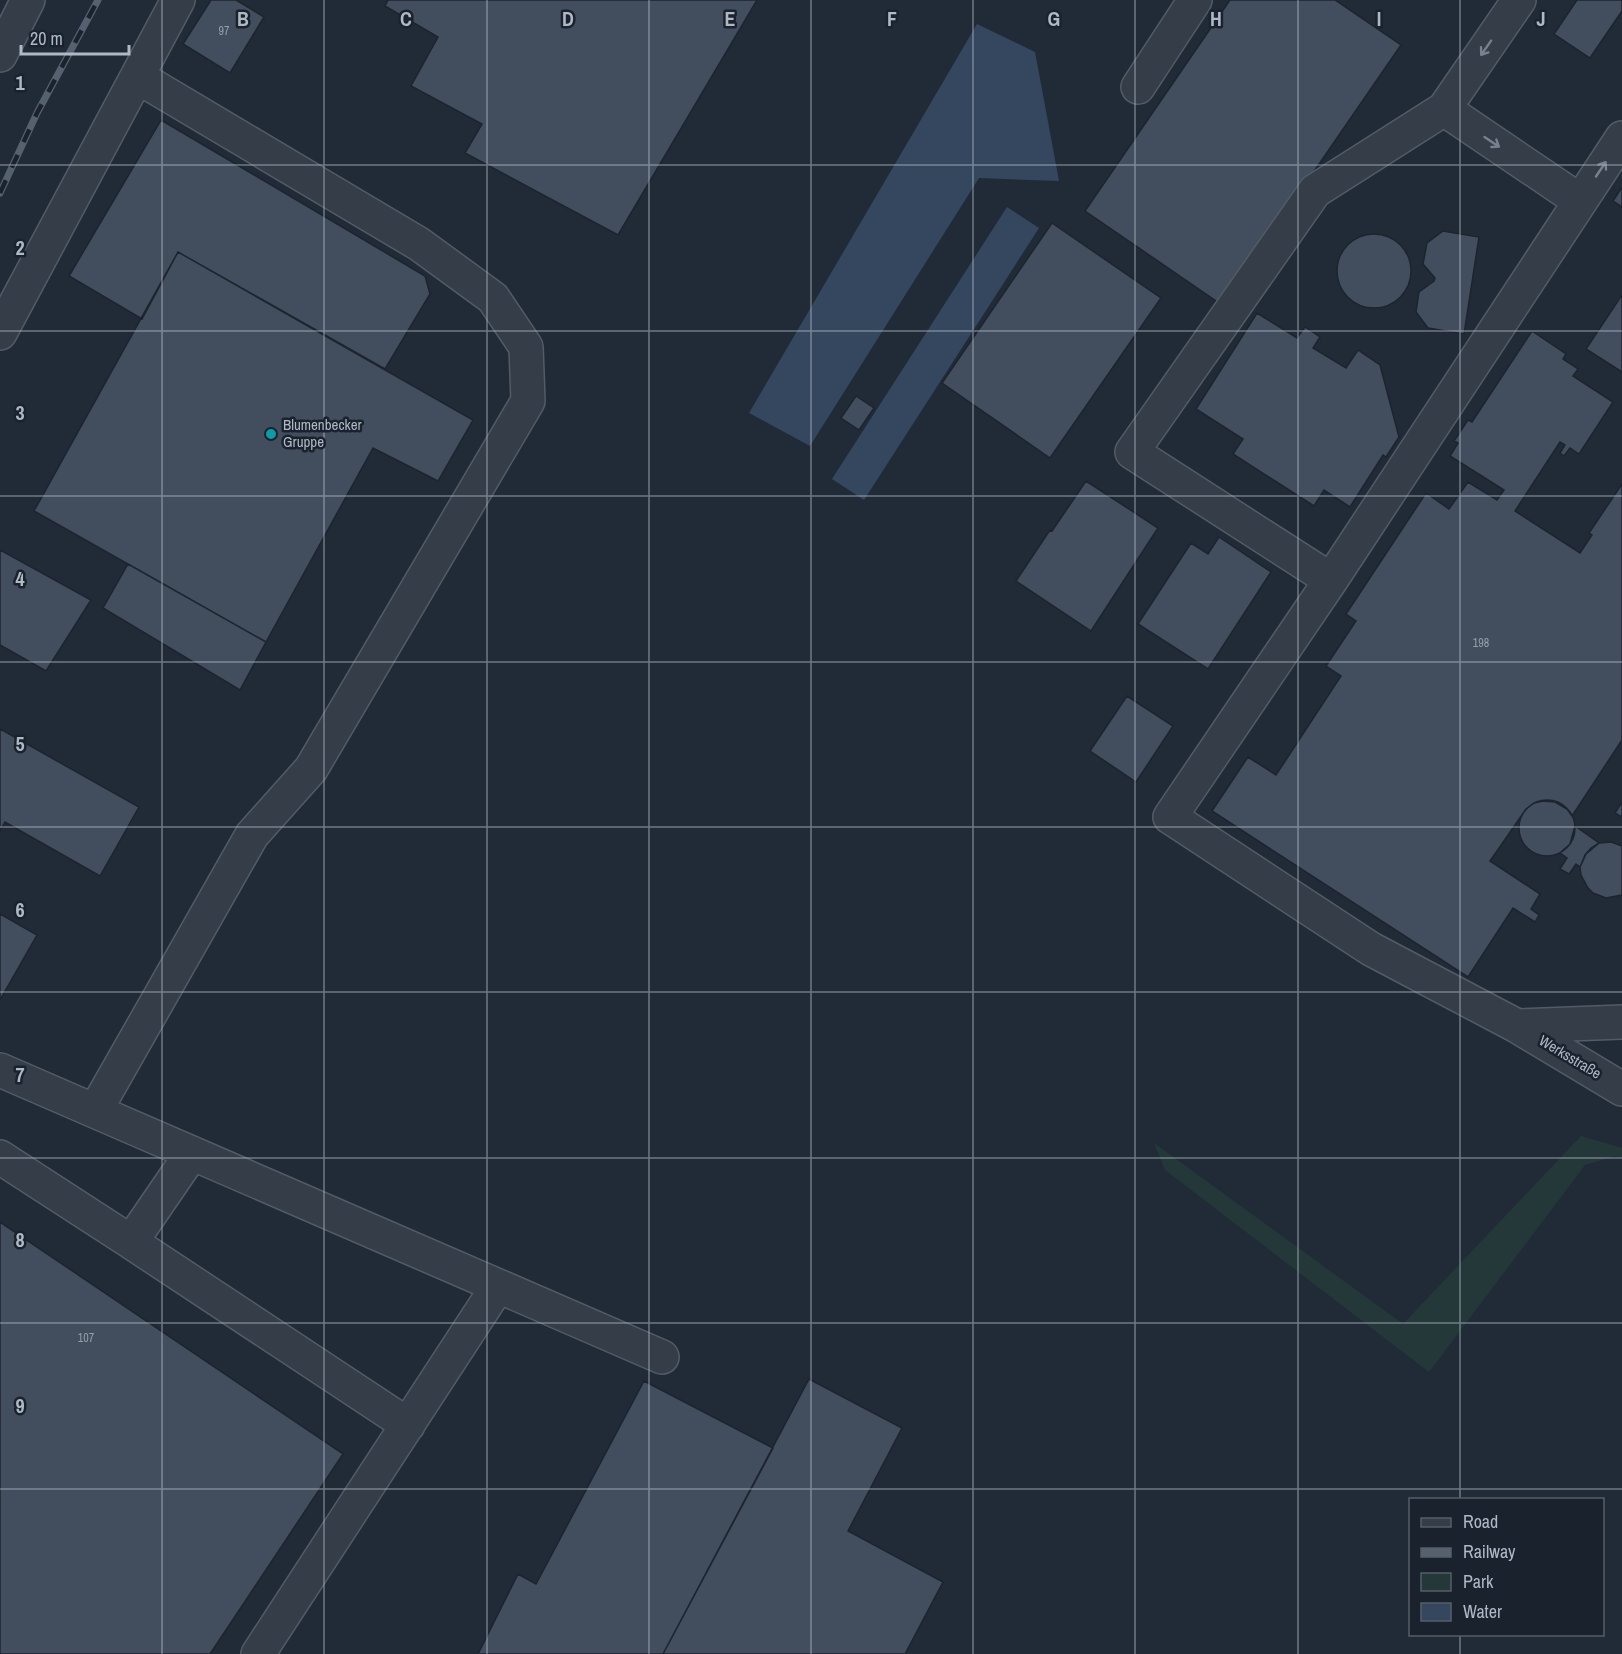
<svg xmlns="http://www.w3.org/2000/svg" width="1622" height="1654" font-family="'Archivo Narrow',sans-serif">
<rect width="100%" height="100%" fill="#212b38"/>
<path fill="#24383a" d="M 1581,1136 L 1622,1148 L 1622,1158 L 1615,1156 L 1585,1165 L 1429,1372 L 1165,1170 L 1154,1143 L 1403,1324 Z"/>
<path fill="#35465f" d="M 977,24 L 1035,52 L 1059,181 L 979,178 L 810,446 L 749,413 Z
M 1007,207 L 1039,228 L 864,500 L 832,479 Z"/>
<path fill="#424e5d" stroke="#1c242f" stroke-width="1.5" d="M 211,0 L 236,0 L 264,17 L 230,73 L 183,44 Z
M 388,0 L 757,0 L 618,235 L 465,153 L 482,124 L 411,86 L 438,37 L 385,6 Z
M 1230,0 L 1335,0 L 1401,45 L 1222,305 L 1085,211 Z
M 1577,0 L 1622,0 L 1622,11 L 1590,58 L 1554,34 Z
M 161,120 L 425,276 L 430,294 L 385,369 L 178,252 L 142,319 L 69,276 Z
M 1622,187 L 1622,207 L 1613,201 Z
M 1052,223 L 1161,298 L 1050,458 L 942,383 Z
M 1443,231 L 1479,237 L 1464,334 L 1428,328 L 1416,312 L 1419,292 L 1434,281 L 1435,278 L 1423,264 L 1427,243 Z
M1337 271a37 37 0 1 1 74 0a37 37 0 1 1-74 0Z
M 178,252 L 473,420 L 438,481 L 373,448 L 266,642 L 34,511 Z
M 1622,295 L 1622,372 L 1586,349 Z
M 1257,313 L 1297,338 L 1305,327 L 1320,337 L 1313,348 L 1346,368 L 1358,350 L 1380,365 L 1399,437 L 1386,457 L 1383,455 L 1350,507 L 1324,490 L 1314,506 L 1233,454 L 1243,439 L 1196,409 Z
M 1532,331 L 1566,354 L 1563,359 L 1578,369 L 1573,376 L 1613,402 L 1579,454 L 1570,448 L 1564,456 L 1560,453 L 1565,445 L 1560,442 L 1515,511 L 1580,553 L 1592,535 L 1589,533 L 1622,484 L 1622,740 L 1572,816 L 1567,809 L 1555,802 L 1543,801 L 1534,803 L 1526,809 L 1490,861 L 1540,894 L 1531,909 L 1539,915 L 1535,922 L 1513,908 L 1468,977 L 1212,811 L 1248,757 L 1276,775 L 1341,676 L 1326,666 L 1356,621 L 1346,614 L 1426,493 L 1449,509 L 1468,482 L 1497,500 L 1504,490 L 1450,456 L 1458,443 L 1454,441 L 1468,420 L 1472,422 Z
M 856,396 L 874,408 L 859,430 L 841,418 Z
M 1086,481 L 1158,528 L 1091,631 L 1016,581 L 1050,530 L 1052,531 Z
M 1219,537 L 1271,572 L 1208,669 L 1138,624 L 1191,543 L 1208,554 Z
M 0,550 L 91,600 L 46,671 L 0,645 Z
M 128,564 L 266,642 L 240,690 L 103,608 Z
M 1127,696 L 1173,726 L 1136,782 L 1090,751 Z
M 0,729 L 139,807 L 100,876 L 5,822 L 0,831 Z
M1519 828a28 28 0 1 1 56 0a28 28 0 1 1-56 0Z
M 1622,802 L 1622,817 L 1615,813 Z
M 1575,826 L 1599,843 L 1586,854 L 1580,867 L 1576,864 L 1569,874 L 1560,869 L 1567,858 L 1560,853 L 1570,844 Z
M 1611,842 L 1622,846 L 1622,895 L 1606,898 L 1593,893 L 1588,888 L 1581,875 L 1580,867 L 1585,855 L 1591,848 L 1599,843 Z
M 0,914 L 37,935 L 0,1000 Z
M 0,1222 L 343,1454 L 210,1654 L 0,1654 Z
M 809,1379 L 902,1428 L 848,1531 L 943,1582 L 905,1654 L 663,1654 Z
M 644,1381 L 773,1448 L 663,1654 L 478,1654 L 518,1574 L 536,1584 Z"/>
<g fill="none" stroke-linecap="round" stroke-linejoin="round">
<g stroke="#525b66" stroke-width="36">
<path id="minor" d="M 0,55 L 28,0
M 1138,87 L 1195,0
M 1444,109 L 1580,201
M 1622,138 L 1331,580 L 1170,817 L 1371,949 L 1517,1026 L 1622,1089
M 0,333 L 178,0
M 1331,580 L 1132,452 L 1315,191 L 1444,109 L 1519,0
M 1517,1026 L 1622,1022
M 0,1070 L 662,1357
M 95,1111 L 252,835 L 311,769 L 528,401 L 526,347 L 493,298 L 419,244 L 138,77
M 192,1153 L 131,1242 L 408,1425
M 0,1157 L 131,1242
M 258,1654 L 498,1286"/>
</g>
<use href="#minor" stroke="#353d48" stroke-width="33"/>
<g stroke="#56616f" stroke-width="7">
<path id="rail" d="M 0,193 L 37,113 L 98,0"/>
</g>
<use href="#rail" stroke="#1a222d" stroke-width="4.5" stroke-dasharray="14" stroke-linecap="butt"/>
</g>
<defs><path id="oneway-shaft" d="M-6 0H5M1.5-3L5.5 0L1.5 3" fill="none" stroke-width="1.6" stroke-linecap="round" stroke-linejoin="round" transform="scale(1.5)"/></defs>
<g stroke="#78818d">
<use href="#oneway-shaft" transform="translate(1486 48) rotate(125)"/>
<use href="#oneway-shaft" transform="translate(1492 142) rotate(34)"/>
<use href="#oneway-shaft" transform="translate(1601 169) rotate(-56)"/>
</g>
<path fill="none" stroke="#afb8c5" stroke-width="1.5" stroke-opacity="0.55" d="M 162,0 L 162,1654M 324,0 L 324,1654M 487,0 L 487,1654M 649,0 L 649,1654M 811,0 L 811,1654M 973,0 L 973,1654M 1135,0 L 1135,1654M 1298,0 L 1298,1654M 1460,0 L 1460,1500M 0,165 L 1622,165M 0,331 L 1622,331M 0,496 L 1622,496M 0,662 L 1622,662M 0,827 L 1622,827M 0,992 L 1622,992M 0,1158 L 1622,1158M 0,1323 L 1622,1323M 0,1489 L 1622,1489M 1460,1634 L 1460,1654"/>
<circle fill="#0f9aa8" stroke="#1a222d" stroke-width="2" cx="271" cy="434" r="6"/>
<g text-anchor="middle" stroke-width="5" stroke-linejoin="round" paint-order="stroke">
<g font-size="12" fill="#949eab">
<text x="224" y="35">97</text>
<text x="1481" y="647">198</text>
<text x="86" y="1342">107</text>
</g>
<g font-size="15" fill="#afb8c5" stroke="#1a222d" text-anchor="start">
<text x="283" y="430">Blumenbecker<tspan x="283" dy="17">Gruppe</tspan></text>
</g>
<g font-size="15" fill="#afb8c5" stroke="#1a222d">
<text transform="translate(1570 1057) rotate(31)" y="5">Werksstraße</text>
</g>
</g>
<g font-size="20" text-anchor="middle" font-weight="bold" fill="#afb8c5" stroke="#1a222d" stroke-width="5" stroke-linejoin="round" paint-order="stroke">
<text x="243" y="26">B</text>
<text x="406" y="26">C</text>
<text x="568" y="26">D</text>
<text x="730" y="26">E</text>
<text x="892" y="26">F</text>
<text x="1054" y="26">G</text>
<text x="1216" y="26">H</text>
<text x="1379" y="26">I</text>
<text x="1541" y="26">J</text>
<text x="20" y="90">1</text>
<text x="20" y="255">2</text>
<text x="20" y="420">3</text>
<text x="20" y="586">4</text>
<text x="20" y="751">5</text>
<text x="20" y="917">6</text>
<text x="20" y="1082">7</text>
<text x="20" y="1247">8</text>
<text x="20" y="1413">9</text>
</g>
<rect x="1409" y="1498" width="195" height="138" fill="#1a222d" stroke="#565e6a" stroke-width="1.5"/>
<rect x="1421" y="1518" width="30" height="9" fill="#353d48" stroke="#565e6a" stroke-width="1.5"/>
<text x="1463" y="1528" font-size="18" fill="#afb8c5">Road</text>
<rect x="1421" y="1548" width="30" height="9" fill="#56616f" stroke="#565e6a" stroke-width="1.5"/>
<text x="1463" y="1558" font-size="18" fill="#afb8c5">Railway</text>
<rect x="1421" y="1573" width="30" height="18" fill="#24383a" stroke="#565e6a" stroke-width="1.5"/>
<text x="1463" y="1588" font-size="18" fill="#afb8c5">Park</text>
<rect x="1421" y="1603" width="30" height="18" fill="#35465f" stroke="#565e6a" stroke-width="1.5"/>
<text x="1463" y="1618" font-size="18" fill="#afb8c5">Water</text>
<path d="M21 45v9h108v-9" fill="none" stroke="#afb8c5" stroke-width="3"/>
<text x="30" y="45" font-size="18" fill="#afb8c5" stroke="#1a222d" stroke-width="4.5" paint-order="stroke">20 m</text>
</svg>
